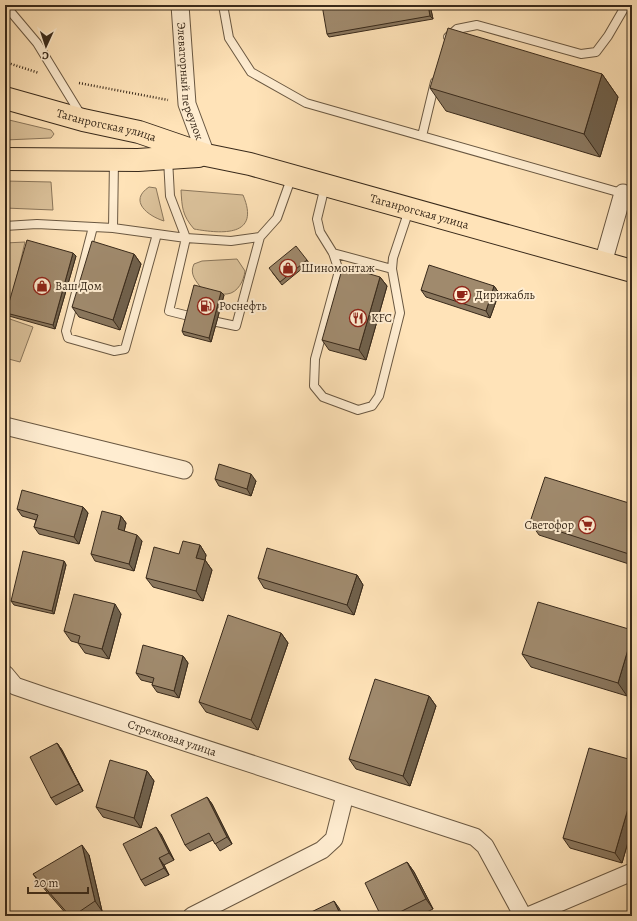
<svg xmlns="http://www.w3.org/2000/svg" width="637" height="921" font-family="Alegreya,serif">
<rect width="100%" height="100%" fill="#ffe3b8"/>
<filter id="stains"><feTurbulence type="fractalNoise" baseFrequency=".005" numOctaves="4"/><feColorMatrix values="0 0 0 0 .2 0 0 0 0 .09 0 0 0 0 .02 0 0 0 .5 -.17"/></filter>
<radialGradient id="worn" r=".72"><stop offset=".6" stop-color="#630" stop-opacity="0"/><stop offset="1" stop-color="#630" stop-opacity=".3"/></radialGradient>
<path fill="#ddc49d" stroke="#8b775c" d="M 5,119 L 51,130 L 54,134 L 51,138 L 5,140 Z
M 5,181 L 51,182 L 53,210 L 5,208 Z
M 149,187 L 156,188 L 164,221 C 148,216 128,201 149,187 Z
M 181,190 L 243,195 C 261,237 222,234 194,229 C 182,215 182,207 181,190 Z
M 25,242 L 7,318 L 33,327 L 20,362 L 5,358 L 5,243 Z
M 237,259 L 245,271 C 244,280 238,293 227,294 C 220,295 209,290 202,289 C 196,281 189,274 194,264 L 202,261 Z"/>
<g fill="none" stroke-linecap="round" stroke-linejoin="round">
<g stroke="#6a5842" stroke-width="10">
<path id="service" d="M 5,5 L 37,43 L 81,115
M 223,5 L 229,38 L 251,72 L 306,103 L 632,196
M 448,37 L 457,29 L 477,25 L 581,54 L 596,52 L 608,36 L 626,5
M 422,136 L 435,82
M 168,159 L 170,196 L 186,238 L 169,311 L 189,316
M 114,160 L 113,228 L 186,238 L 231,241 L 260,237 L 277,218 L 292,176
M 325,186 L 317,219 L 320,232 L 333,253 L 339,271 L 315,359 L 314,386 L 323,397 L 358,410 L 372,406 L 379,396 L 400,313 L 392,269 L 393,258 L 409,210
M 5,226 L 37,224 L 113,228
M 93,227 L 66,331 L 68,338 L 114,351 L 125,349 L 157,234
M 333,253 L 392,269
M 217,322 L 236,326 L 260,237"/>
</g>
<g stroke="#6a5842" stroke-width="19">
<g id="minor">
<path id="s1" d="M 180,5 L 187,104 L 206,155"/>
<path d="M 603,263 L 623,193"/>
<path d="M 5,426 L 184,470"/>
<path id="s2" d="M 5,674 L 15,686 L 47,697 L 475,837 L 485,846 L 523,916"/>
<path d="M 192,916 L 322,850 L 334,839 L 345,795"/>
<path d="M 528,916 L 632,872"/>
</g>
</g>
<g stroke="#392a1b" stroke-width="24">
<g id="primary">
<path id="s3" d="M 5,98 L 83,120 L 139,132 L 206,155 L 250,164 L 632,271"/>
<path d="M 5,159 L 138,160 L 198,156"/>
</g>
</g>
<path stroke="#392a1b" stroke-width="2.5" stroke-dasharray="1 2" stroke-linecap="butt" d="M 5,62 L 39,73
M 79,83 L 168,100"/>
<use href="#service" stroke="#ffedd1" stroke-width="8"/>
<use href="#minor" stroke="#ffedd1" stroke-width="17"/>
<use href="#primary" stroke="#ffe3b8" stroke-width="22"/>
</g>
<path fill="#8a775e" stroke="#392a1b" d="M 430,5 L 433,19 L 329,37 L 327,34 Z
M 602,74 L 618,97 L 600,157 L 446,111 L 430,88 Z
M 73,253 L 76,256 L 55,329 L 9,316 L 6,313 Z
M 134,254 L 141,264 L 120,330 L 79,317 L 72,307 Z
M 307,260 L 309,263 L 282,285 L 272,272 Z
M 380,277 L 387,286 L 366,360 L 329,350 L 322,340 Z
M 494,286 L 499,293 L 490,318 L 426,297 L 421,290 Z
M 221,292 L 224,295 L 211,342 L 184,335 L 182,331 Z
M 215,479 L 256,481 L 251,496 L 219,486 Z
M 632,504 L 632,565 L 539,535 L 530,522 Z
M 83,507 L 88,513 L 79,544 L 39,534 L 34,527 L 36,520 L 22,516 L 17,509 Z
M 121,516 L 126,523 L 124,531 L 142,541 L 134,571 L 95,561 L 91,554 Z
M 200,545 L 206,555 L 205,560 L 212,570 L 203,601 L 153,587 L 146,578 L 179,554 Z
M 64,561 L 66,565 L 54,614 L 14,605 L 11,601 Z
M 357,575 L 363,585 L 354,615 L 264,588 L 258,578 Z
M 121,614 L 109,659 L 85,653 L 78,643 L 71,641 L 64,631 Z
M 632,630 L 627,696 L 531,667 L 522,654 Z
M 281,633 L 288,643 L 258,730 L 206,712 L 199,702 Z
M 183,656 L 188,663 L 179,698 L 157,692 L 152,685 L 153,683 L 141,680 L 136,673 Z
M 429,696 L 436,706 L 410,786 L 356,769 L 349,759 Z
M 57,743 L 62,750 L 83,791 L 56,805 L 51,798 Z
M 632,760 L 632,828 L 622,863 L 570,848 L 563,838 Z
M 147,771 L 154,781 L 141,828 L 103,817 L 96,807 Z
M 207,797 L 212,804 L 232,844 L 220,851 L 213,840 L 190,851 L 185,845 Z
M 161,834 L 174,860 L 164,865 L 169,875 L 145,886 L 141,880 Z
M 89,855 L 102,911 L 95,916 L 68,916 L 40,884 L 33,874 Z
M 407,862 L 414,872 L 433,909 L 419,916 L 381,916 Z"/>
<path fill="#70614c" stroke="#392a1b" d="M 428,5 L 430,5 L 433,19 L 430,16 Z
M 602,74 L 618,97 L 600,157 L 584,134 Z
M 73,253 L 76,256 L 55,329 L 53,325 Z
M 134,254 L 141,264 L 120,330 L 113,320 Z
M 380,277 L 387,286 L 366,360 L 359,350 Z
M 494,286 L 499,293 L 490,318 L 486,311 Z
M 221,292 L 224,295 L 211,342 L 209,338 Z
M 251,474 L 256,481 L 251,496 L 247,489 Z
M 83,507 L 88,513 L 79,544 L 74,537 Z
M 121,516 L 126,523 L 123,536 L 118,529 Z
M 137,535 L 142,541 L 134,571 L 129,564 Z
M 200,545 L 206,555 L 205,560 L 212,570 L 203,601 L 196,591 L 196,558 Z
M 64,561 L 66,565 L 54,614 L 52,611 Z
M 357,575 L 363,585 L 354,615 L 347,605 Z
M 115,604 L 121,614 L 109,659 L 102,649 Z
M 281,633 L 288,643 L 258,730 L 251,720 Z
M 632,636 L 632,677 L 627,696 L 618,683 Z
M 183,656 L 188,663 L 179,698 L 174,691 Z
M 429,696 L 436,706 L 410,786 L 403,776 Z
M 57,743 L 62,750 L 83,791 L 79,784 Z
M 147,771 L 154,781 L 141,828 L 134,818 Z
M 632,795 L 632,828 L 622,863 L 615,853 Z
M 207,797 L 212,804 L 232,844 L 227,837 Z
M 156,827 L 161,834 L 174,860 L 169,853 Z
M 82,845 L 89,855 L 102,911 L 95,901 Z
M 159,858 L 164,865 L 169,875 L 164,868 Z
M 407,862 L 414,872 L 433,909 L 426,899 Z
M 334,901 L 339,908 L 343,916 L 341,916 Z"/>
<path fill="#a08a6d" stroke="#392a1b" d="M 322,5 L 428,5 L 430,16 L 327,34 Z
M 448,28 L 602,74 L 584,134 L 430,88 Z
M 27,240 L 73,253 L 53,325 L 6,313 Z
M 92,241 L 134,254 L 113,320 L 72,307 Z
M 296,246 L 307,260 L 280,282 L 269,268 Z
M 429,265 L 494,286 L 486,311 L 421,290 Z
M 343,266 L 380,277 L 359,350 L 322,340 Z
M 194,285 L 221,292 L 209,338 L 182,331 Z
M 219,464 L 251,474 L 247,489 L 215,479 Z
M 545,477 L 632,504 L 632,555 L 530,522 Z
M 22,490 L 83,507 L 74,537 L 34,527 L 38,515 L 17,509 Z
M 102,511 L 121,516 L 118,529 L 137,535 L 129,564 L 91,554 Z
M 183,541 L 200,545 L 196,558 L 205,560 L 196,591 L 146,578 L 154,547 L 179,554 Z
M 267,548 L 357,575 L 347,605 L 258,578 Z
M 23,551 L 64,561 L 52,611 L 11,601 Z
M 74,594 L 115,604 L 102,649 L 78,643 L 80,636 L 64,631 Z
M 538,602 L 632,630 L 632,636 L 618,683 L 522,654 Z
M 228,615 L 281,633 L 251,720 L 199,702 Z
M 143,645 L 183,656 L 174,691 L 152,685 L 154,678 L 136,673 Z
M 375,679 L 429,696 L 403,776 L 349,759 Z
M 57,743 L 79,784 L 51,798 L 30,757 Z
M 589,748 L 632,760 L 632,795 L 615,853 L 563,838 Z
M 110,760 L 147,771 L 134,818 L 96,807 Z
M 207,797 L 227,837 L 215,844 L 209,833 L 185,845 L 171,815 Z
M 156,827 L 169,853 L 159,858 L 164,868 L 141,880 L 123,844 Z
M 82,845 L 95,901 L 73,916 L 70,916 L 33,874 Z
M 407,862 L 426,899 L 392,916 L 381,916 L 365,883 Z
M 334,901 L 341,916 L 303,916 Z"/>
<defs>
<g id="shop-ring" transform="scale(0.9)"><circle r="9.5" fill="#ffedd1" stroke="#8f2418" stroke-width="1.5"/><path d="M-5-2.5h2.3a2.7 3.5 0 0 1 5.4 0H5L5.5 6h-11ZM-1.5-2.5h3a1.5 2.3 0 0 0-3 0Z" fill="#8f2418"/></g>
<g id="cafe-ring" transform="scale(0.9)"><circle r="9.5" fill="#ffedd1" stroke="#8f2418" stroke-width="1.5"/><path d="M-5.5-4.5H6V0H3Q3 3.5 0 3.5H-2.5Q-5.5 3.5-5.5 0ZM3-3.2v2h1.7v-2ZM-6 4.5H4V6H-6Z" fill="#8f2418"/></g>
<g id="fuel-ring" transform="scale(0.9)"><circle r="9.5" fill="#ffedd1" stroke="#8f2418" stroke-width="1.5"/><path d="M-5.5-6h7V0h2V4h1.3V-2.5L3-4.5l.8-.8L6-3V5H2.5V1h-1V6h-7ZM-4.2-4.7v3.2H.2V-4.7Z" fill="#8f2418"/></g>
<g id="restaurant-ring" transform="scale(0.9)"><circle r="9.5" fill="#ffedd1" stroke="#8f2418" stroke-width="1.5"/><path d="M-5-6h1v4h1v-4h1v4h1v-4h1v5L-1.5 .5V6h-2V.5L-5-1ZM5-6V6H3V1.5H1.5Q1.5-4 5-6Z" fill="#8f2418"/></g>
<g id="supermarket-ring" transform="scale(0.9)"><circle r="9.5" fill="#ffedd1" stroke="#8f2418" stroke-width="1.5"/><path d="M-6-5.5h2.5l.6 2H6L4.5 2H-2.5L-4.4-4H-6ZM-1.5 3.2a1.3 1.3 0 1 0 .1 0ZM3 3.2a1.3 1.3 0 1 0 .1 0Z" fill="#8f2418"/></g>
</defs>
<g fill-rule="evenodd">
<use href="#shop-ring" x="288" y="268"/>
<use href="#shop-ring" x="42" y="286"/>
<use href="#cafe-ring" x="462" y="295"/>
<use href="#fuel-ring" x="206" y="306"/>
<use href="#restaurant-ring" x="358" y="318"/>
<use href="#supermarket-ring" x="587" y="525"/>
</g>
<g text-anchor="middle" stroke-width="4" stroke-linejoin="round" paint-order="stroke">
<g font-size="12" fill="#392a1b" stroke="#ffedd1">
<text dy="4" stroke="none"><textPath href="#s1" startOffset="77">Элеваторный переулок</textPath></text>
<text dy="4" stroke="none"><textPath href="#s3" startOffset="105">Таганрогская улица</textPath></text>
<text dy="4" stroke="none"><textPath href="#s3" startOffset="430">Таганрогская улица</textPath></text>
<text dy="4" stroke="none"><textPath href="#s2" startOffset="181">Стрелковая улица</textPath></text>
</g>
<g font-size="12" fill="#392a1b" stroke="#ffedd1" text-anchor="start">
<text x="301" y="272">Шиномонтаж</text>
<text x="55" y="290">Ваш Дом</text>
<text x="475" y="299">Дирижабль</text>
<text x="219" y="310">Роснефть</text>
<text x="371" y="322">KFC</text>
<text x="574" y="529" text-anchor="end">Светофор</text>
</g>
</g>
<rect width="637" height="921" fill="none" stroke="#ffe3b8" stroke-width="20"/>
<rect x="6" y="6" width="625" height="909" fill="none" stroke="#392a1b" stroke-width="2"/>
<rect x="10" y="10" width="617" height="901" fill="none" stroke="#392a1b"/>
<g transform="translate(46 46) rotate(183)" stroke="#ffedd1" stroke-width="3" paint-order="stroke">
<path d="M0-3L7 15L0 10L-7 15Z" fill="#392a1b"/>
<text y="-6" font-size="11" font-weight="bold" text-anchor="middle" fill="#392a1b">С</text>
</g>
<path d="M28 887v6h60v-6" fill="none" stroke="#392a1b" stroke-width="2"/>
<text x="34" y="887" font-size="12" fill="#392a1b" stroke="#ffedd1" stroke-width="3" paint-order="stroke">20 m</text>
<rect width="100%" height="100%" filter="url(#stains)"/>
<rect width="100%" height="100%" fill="url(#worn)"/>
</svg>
